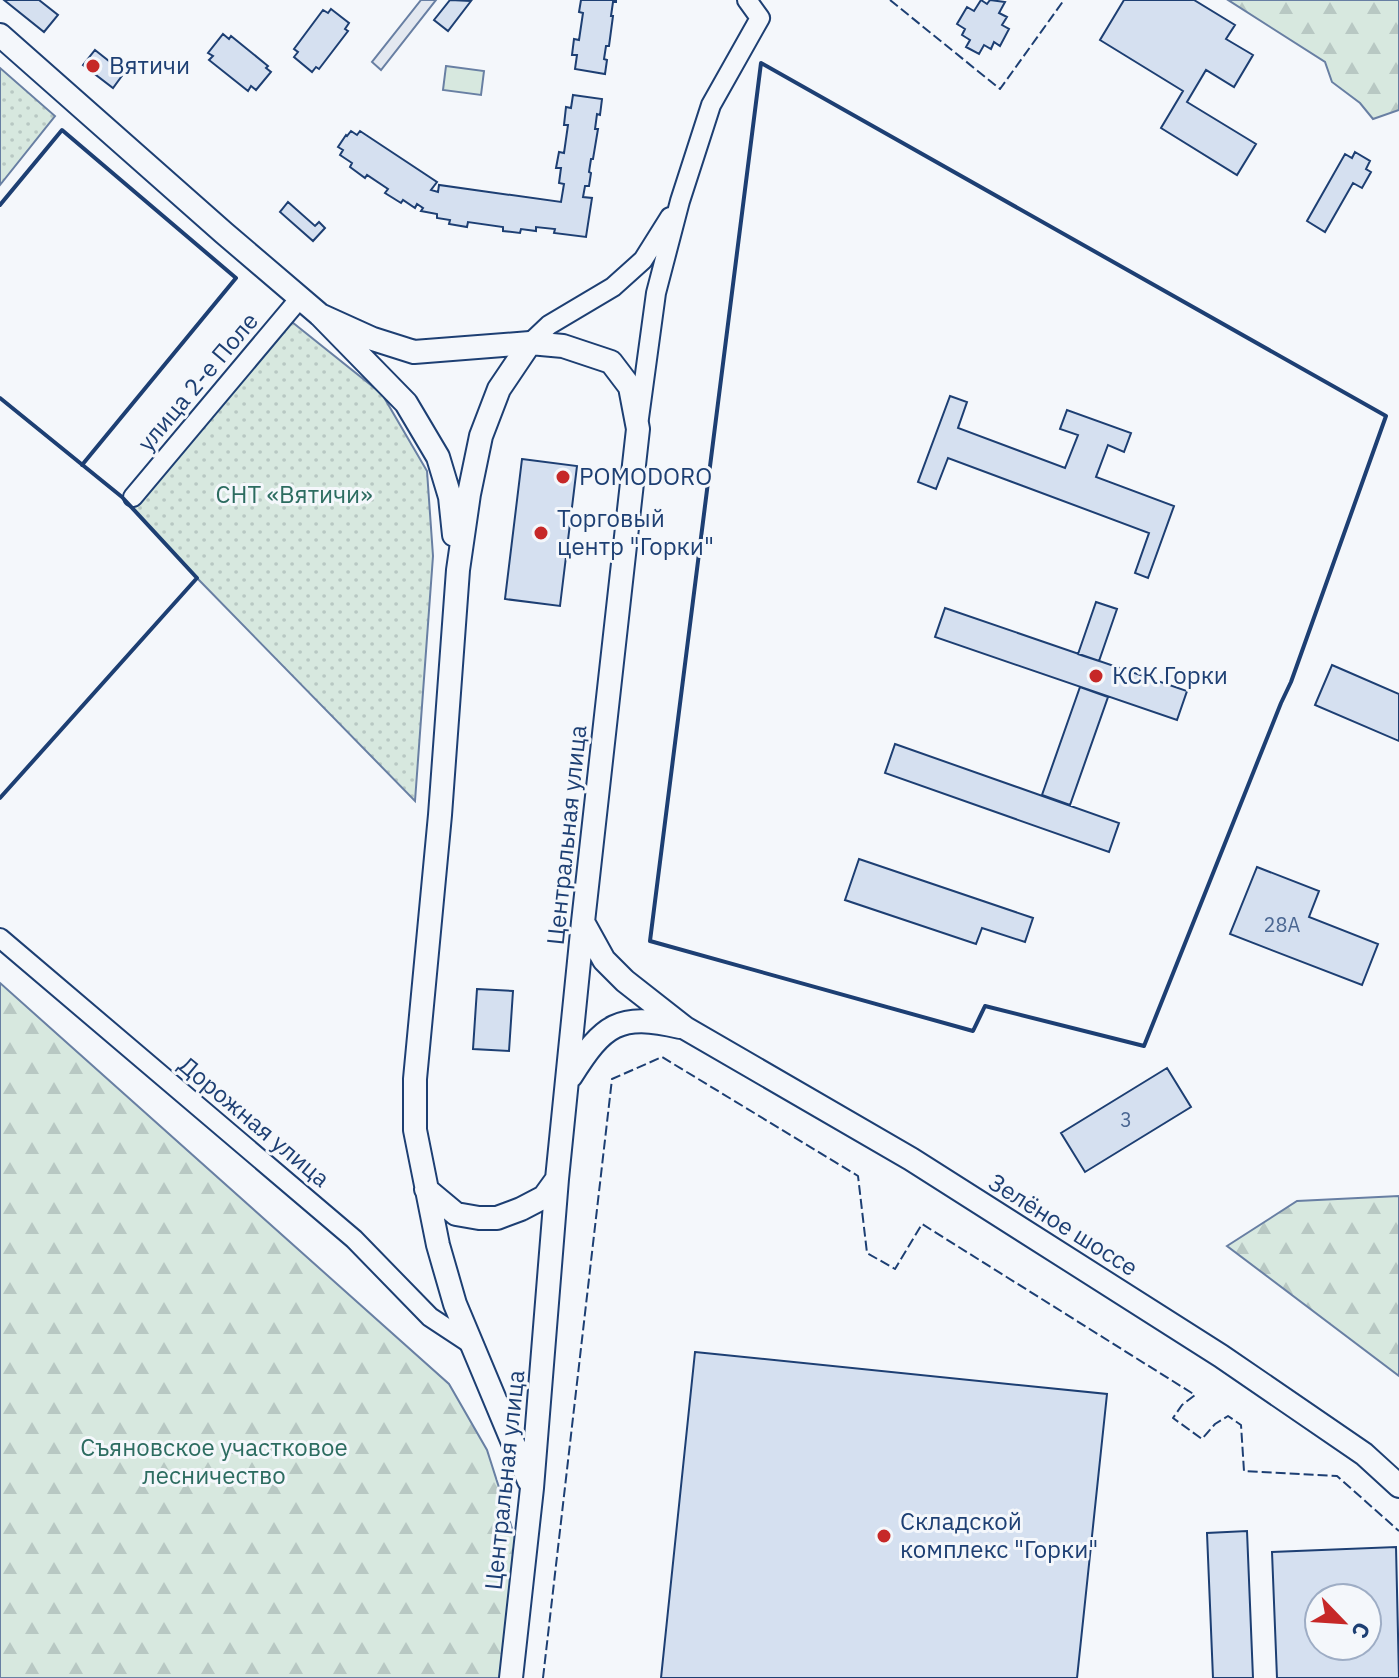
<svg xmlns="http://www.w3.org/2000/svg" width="1399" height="1678" font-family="'IBM Plex Sans',sans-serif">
<defs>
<pattern id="forest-firs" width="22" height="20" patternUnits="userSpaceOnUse" patternTransform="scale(2)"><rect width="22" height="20" fill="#d7e8df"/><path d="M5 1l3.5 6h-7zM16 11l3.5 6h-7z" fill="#b8c8c3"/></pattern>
<pattern id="garden-dots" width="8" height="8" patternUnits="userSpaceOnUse" patternTransform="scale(2)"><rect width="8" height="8" fill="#d7e8df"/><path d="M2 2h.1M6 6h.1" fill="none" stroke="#b8c8c3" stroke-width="1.8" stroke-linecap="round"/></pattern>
</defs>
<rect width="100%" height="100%" fill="#f4f7fb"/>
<path fill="#d7e8df" stroke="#687fa3" stroke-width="2" d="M 446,66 L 484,71 L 481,95 L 443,90 Z"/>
<path fill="url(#forest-firs)" stroke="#687fa3" stroke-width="2" d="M 1228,0 L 1399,0 L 1399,110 L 1373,119 L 1360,103 L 1332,82 L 1325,62 Z
M 0,983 L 449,1384 L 487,1450 L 517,1544 L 501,1678 L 0,1678 Z
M 1399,1196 L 1399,1376 L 1227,1246 L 1297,1201 Z"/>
<path fill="url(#garden-dots)" stroke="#687fa3" stroke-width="2" d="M 0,68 L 55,116 L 0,185 Z
M 282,314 L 382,394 L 427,471 L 433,556 L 415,801 L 197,578 L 122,497 Z"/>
<path fill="#e3e8f0" stroke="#687fa3" stroke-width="2" d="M 421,0 L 436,0 L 381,70 L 372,62 Z"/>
<path fill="#d5e0f0" stroke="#1d3f73" stroke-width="2" fill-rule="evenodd" d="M 4,0 L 39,0 L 58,15 L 44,32 Z
M 450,0 L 471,1 L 448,31 L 434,20 Z
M 581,0 L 616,0 L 616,2 L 613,2 L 611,16 L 613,16 L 609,46 L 606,46 L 604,59 L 607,60 L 605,74 L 575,69 L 577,55 L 572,55 L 574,39 L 579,40 L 583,13 L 579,12 Z
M 981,0 L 987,4 L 990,0 L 1005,2 L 999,13 L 1007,17 L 1002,25 L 1009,29 L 1000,46 L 994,42 L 991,49 L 984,45 L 979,54 L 966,47 L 970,40 L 962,35 L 965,29 L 957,24 L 967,7 L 974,11 Z
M 1124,0 L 1194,0 L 1235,25 L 1226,39 L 1253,55 L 1234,87 L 1206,70 L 1187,102 L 1256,144 L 1237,175 L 1161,128 L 1183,91 L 1100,40 Z
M 331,9 L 349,23 L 345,29 L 348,31 L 319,69 L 316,67 L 312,72 L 294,57 L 298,52 L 294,49 L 323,10 L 328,13 Z
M 223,34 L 229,39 L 231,36 L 268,66 L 266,68 L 271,72 L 256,90 L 251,86 L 248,91 L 209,60 L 213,56 L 208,53 Z
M 95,50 L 124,73 L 113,88 L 83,65 Z
M 573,95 L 602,99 L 600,115 L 597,114 L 595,129 L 598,129 L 593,159 L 591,159 L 589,172 L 591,173 L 589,186 L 585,186 L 583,197 L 592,198 L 586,237 L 554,233 L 555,229 L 536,227 L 536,231 L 521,229 L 520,233 L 503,231 L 503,227 L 468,222 L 467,227 L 449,224 L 450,220 L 437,218 L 437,214 L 421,211 L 423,208 L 417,204 L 415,208 L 403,200 L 401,203 L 385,193 L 388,189 L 367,175 L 365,178 L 350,167 L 352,163 L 340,155 L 343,150 L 338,147 L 346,135 L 347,136 L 351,131 L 357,135 L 360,131 L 437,182 L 431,190 L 438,192 L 439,185 L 561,202 L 564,184 L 559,183 L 561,168 L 556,168 L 559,152 L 564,153 L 568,125 L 564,125 L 566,107 L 571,108 Z
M 1355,152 L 1370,161 L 1366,169 L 1371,172 L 1362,188 L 1353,183 L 1325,232 L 1307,221 L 1345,154 L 1352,158 Z
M 288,202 L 315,226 L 319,222 L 325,228 L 313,241 L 280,212 Z
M 950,396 L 967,402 L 958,428 L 1065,468 L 1078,435 L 1060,429 L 1067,410 L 1131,433 L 1124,452 L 1108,445 L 1096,477 L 1174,506 L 1148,578 L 1135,573 L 1149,533 L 948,458 L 936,489 L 918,482 Z
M 522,459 L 577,466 L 560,606 L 505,599 Z
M 1096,602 L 1117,609 L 1099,661 L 1078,654 Z
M 945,608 L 1187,691 L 1177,720 L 935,637 Z
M 1332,665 L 1399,694 L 1399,741 L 1315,705 Z
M 1080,687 L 1108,697 L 1070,805 L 1042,795 Z
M 895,744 L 1119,823 L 1109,852 L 885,773 Z
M 859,859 L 1033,918 L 1025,942 L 982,928 L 976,944 L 845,900 Z
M 1257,867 L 1319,891 L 1309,917 L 1378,944 L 1362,985 L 1230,934 Z
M 477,989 L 513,991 L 509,1051 L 473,1049 Z
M 1167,1068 L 1191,1107 L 1085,1172 L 1061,1133 Z
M 695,1352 L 1107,1394 L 1077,1678 L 661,1678 Z
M 1247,1531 L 1253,1678 L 1213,1678 L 1207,1533 Z
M 1396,1547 L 1399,1678 L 1277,1678 L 1272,1552 ZM 1319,1598 L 1367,1598 L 1367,1646 L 1319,1646 Z"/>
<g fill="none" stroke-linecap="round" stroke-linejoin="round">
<g stroke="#1d3f73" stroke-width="22">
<path id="minor" d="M 530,343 L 549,325 L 613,287 L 643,260 L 670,217
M 639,418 L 656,293 L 680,201 L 711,105 L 760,18 L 747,0
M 133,497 L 300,298
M 0,938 L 354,1239 L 430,1317 L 474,1346"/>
</g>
<g stroke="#1d3f73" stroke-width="26">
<path id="major" d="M 0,35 L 224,233 L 320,315 L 406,403 L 438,457 L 450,497 L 454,535
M 320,315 L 373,339 L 414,352 L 530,343 L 563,346 L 611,362 L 630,387 L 638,429 L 583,922 L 557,1179 L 532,1488 L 511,1678
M 583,922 L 604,960 L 625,981 L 685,1028 L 911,1159 L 1221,1356 L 1364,1454 L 1399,1486
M 571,1076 C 603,1025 619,1012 680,1027
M 426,1189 L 456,1214 L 479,1218 L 497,1218 L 521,1209 L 544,1197 L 557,1179
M 529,1481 L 455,1304 L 438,1245 L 415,1130 L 415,1079 L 440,815 L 458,570 L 469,494 L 481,436 L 499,389 L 530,343"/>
</g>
<use href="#minor" stroke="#f4f7fb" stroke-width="18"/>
<use href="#major" stroke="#f4f7fb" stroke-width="22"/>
<path stroke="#1d3f73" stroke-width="2" stroke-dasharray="10 4" stroke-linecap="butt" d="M 890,0 L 1000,89 L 1064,0
M 543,1678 L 612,1079 L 662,1057 L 858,1176 L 867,1253 L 895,1269 L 922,1224 L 1195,1395 L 1182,1405 L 1173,1418 L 1202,1439 L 1215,1424 L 1228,1416 L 1241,1425 L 1244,1471 L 1337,1476 L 1399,1531"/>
<path stroke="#1d3f73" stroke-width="4" d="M 761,63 L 1386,416 L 1291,682 L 1281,703 L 1144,1046 L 985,1006 L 973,1031 L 650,941 Z
M 0,205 L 62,130 L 236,278 L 82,465
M 0,398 L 122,497 L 197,578 L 0,798"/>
</g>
<g fill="#c62828" stroke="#f4f7fb" stroke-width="3">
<circle cx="93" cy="66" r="8"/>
<circle cx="563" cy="477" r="8"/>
<circle cx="541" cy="533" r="8"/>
<circle cx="1096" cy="676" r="8"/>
<circle cx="884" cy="1536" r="8"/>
</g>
<g text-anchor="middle" stroke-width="6" stroke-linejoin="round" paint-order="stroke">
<g font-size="20" fill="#4b6792">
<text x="1282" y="932">28А</text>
<text x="1126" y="1127">3</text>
</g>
<g font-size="24" fill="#1d3f73" stroke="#f4f7fb" text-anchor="start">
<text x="109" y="74">Вятичи</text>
<text x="579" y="485">POMODORO</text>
<text x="557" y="527">Торговый<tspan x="557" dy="28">центр "Горки"</tspan></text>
<text x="1112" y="684">КСК Горки</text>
<text x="900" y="1530">Складской<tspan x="900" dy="28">комплекс "Горки"</tspan></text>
</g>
<g font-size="24" fill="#1d3f73" stroke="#f4f7fb">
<text transform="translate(198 382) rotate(-50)" y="8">улица 2-е Поле</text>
<text transform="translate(567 835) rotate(-84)" y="8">Центральная улица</text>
<text transform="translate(254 1122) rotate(40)" y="8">Дорожная улица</text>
<text transform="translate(1063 1225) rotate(32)" y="8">Зелёное шоссе</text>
<text transform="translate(505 1480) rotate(-84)" y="8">Центральная улица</text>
</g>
<g font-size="24" fill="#2c6c60" stroke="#f4f7fb">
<text x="294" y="503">СНТ «Вятичи»</text>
<text x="214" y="1456">Съяновское участковое<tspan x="214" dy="28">лесничество</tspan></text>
</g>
</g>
<g transform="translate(1343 1622) rotate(115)"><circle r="38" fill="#f4f7fb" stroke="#9eadc5" stroke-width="2"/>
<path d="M0-6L14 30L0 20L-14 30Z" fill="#c62828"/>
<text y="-12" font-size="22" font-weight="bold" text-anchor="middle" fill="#1d3f73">С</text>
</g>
</svg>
